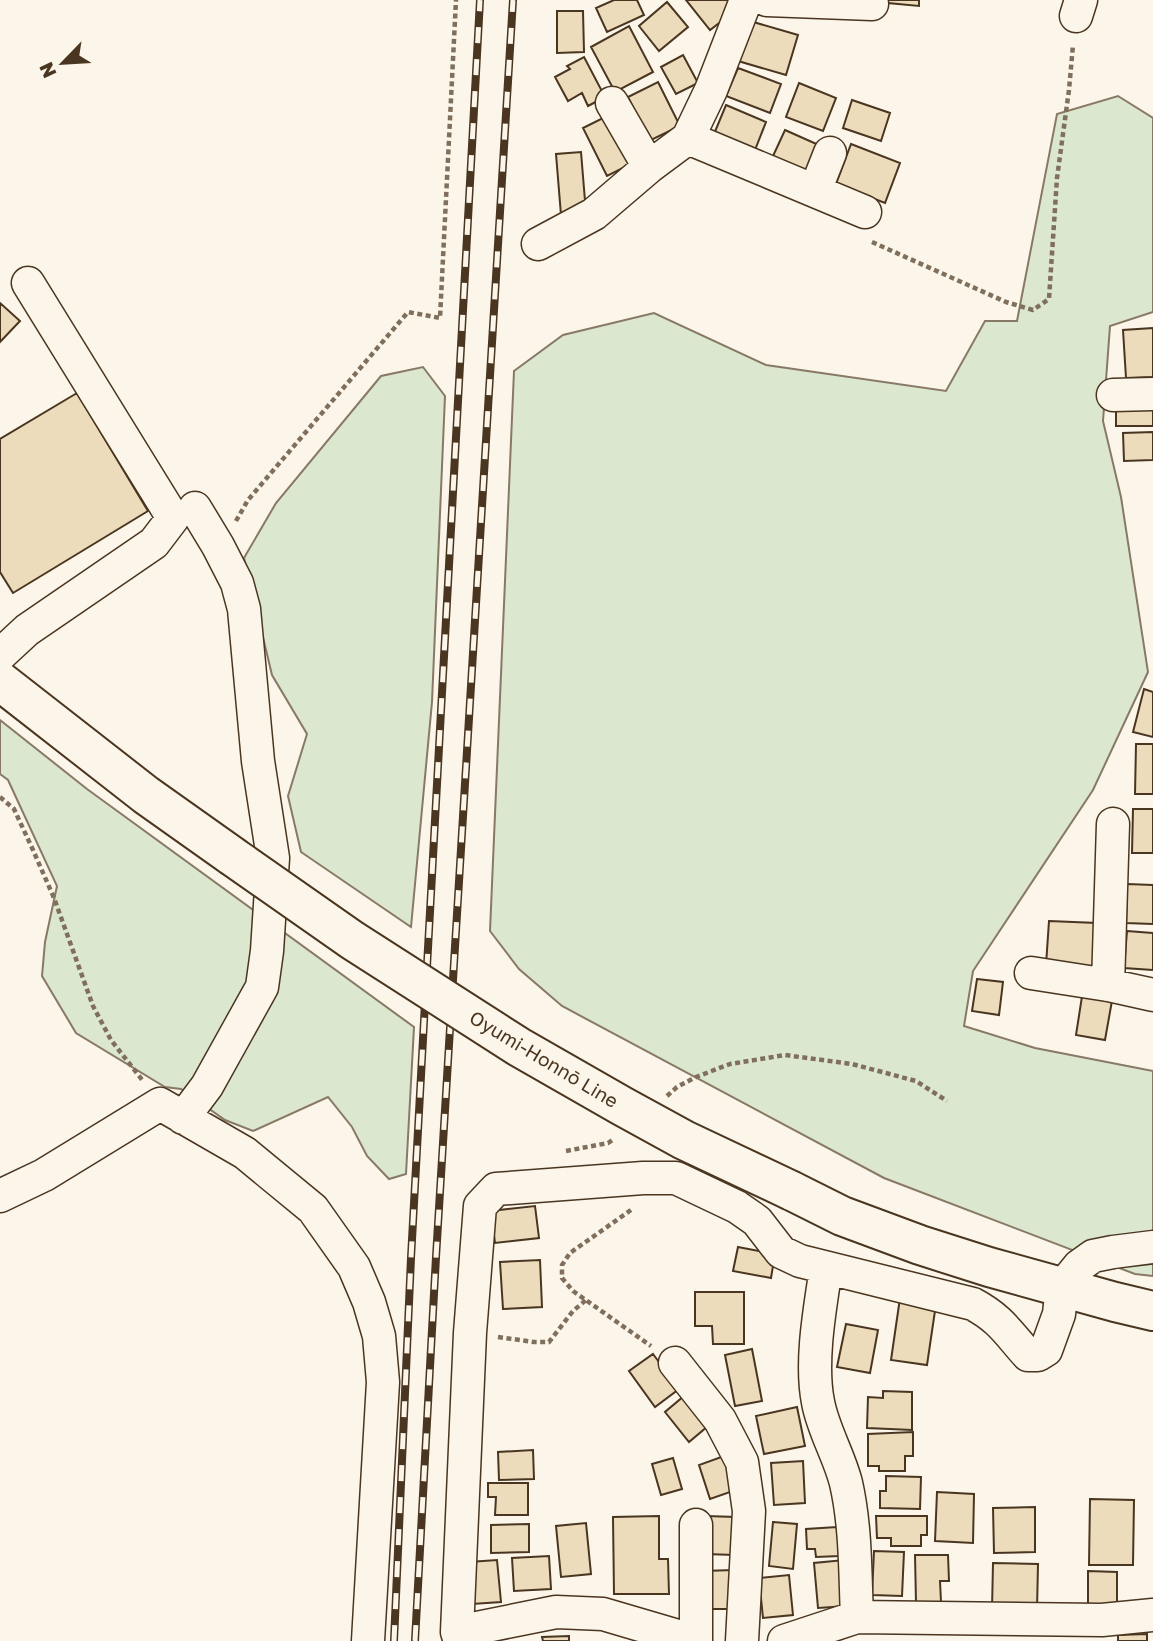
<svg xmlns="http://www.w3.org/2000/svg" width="1153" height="1641" font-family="'Golos Text',sans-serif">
<rect width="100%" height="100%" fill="#fbf6e9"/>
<path fill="#dce7d0" stroke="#887966" stroke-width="2" d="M 1118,96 L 1153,118 L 1153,312 L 1110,326 L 1103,421 L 1121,497 L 1148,672 L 1093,790 L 973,971 L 964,1026 L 1035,1048 L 1153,1071 L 1153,1276 L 1135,1274 L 884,1178 L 562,1006 L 519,969 L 490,931 L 514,371 L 563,335 L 654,313 L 766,365 L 946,391 L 985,321 L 1017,321 L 1057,114 Z
M 423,367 L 445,396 L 432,702 L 411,927 L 301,852 L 288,796 L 307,734 L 272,675 L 244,558 L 276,503 L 381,376 Z
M 0,720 L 87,789 L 414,1027 L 406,1174 L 389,1179 L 367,1156 L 352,1127 L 328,1097 L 253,1131 L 225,1120 L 181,1089 L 165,1087 L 76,1033 L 42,976 L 45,942 L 57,886 L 8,780 L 0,774 Z"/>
<path fill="#ecdcbc" stroke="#4a3520" stroke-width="2" d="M 614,0 L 637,0 L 644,15 L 607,32 L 596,8 Z
M 686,0 L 735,0 L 740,7 L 710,30 Z
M 888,0 L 919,0 L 919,6 L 888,3 Z
M 667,2 L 688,27 L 659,51 L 639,26 Z
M 557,11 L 583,11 L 584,52 L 557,53 Z
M 750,21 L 798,35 L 786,75 L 738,61 Z
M 629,26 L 653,72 L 615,92 L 591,47 Z
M 683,55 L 698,83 L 676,94 L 661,67 Z
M 584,57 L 605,97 L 588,106 L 582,93 L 568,101 L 555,77 L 570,69 L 567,66 Z
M 738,68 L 781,84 L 770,113 L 726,96 Z
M 658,82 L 680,126 L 649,141 L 628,97 Z
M 799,83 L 836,98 L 823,131 L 786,117 Z
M 852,100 L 890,113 L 881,141 L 843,128 Z
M 726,105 L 766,122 L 755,150 L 714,134 Z
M 613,113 L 637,161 L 607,176 L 583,128 Z
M 785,130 L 830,150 L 819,176 L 773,156 Z
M 851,144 L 900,163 L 885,203 L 836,184 Z
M 581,152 L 586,213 L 561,215 L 556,154 Z
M 0,303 L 20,321 L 0,342 Z
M 1153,328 L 1153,377 L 1126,378 L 1123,330 Z
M 77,393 L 148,511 L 13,593 L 0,572 L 0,439 Z
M 1153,405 L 1153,426 L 1116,426 L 1116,406 Z
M 1153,432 L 1153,460 L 1124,461 L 1123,433 Z
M 1144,689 L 1153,692 L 1153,737 L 1133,732 Z
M 1136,744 L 1153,744 L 1153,794 L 1135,794 Z
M 1133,809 L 1153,809 L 1153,853 L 1132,853 Z
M 1127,884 L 1153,885 L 1153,924 L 1126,923 Z
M 1049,921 L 1097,923 L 1095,967 L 1046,965 Z
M 1127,931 L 1153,933 L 1153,970 L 1124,968 Z
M 977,979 L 1003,982 L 999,1015 L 972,1011 Z
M 1083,990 L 1113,995 L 1105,1040 L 1076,1035 Z
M 535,1206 L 539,1238 L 495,1243 L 491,1211 Z
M 738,1247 L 775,1254 L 771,1278 L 733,1271 Z
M 540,1260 L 542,1307 L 503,1309 L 500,1262 Z
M 695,1292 L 744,1292 L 744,1344 L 713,1344 L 712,1326 L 695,1326 Z
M 900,1298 L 936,1304 L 927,1365 L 891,1360 Z
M 846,1324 L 878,1330 L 870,1373 L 837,1367 Z
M 752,1349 L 762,1401 L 735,1406 L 725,1355 Z
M 653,1354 L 679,1389 L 655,1407 L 629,1371 Z
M 883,1391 L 912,1392 L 912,1430 L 867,1428 L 868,1397 L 883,1398 Z
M 684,1396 L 708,1426 L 689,1442 L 665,1412 Z
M 797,1407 L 805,1446 L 764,1454 L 756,1416 Z
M 913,1432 L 913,1456 L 905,1456 L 905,1471 L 879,1471 L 879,1466 L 868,1466 L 868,1434 Z
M 533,1450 L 534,1479 L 499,1480 L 498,1452 Z
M 724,1456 L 736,1490 L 710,1499 L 699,1465 Z
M 673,1458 L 682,1489 L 661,1495 L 652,1464 Z
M 803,1461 L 805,1503 L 774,1505 L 771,1463 Z
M 886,1476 L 921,1477 L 920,1509 L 880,1508 L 880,1491 L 886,1491 Z
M 488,1483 L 528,1483 L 528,1515 L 495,1515 L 496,1497 L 488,1497 Z
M 937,1492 L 974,1494 L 973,1543 L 935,1541 Z
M 1090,1499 L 1134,1500 L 1133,1565 L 1089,1565 Z
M 1035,1507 L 1035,1552 L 994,1553 L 993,1508 Z
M 659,1516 L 659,1559 L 668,1559 L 669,1594 L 614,1594 L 613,1517 Z
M 706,1516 L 736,1517 L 735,1555 L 705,1554 Z
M 876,1516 L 927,1516 L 927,1535 L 921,1535 L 921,1546 L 891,1546 L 891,1538 L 877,1538 Z
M 773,1522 L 797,1524 L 793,1569 L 769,1566 Z
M 586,1523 L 591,1574 L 561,1577 L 556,1526 Z
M 529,1524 L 529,1552 L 491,1553 L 491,1525 Z
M 837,1527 L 839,1556 L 816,1557 L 815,1549 L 807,1549 L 806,1529 Z
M 874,1551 L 904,1552 L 902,1596 L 872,1595 Z
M 915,1555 L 948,1555 L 949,1581 L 940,1581 L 941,1602 L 916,1602 Z
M 549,1556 L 551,1589 L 514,1591 L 512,1558 Z
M 497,1560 L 501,1602 L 472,1604 L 469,1562 Z
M 844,1560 L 848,1606 L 818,1608 L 814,1563 Z
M 993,1563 L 1038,1564 L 1037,1610 L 992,1610 Z
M 733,1570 L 734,1609 L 705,1609 L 704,1571 Z
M 1088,1571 L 1117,1572 L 1117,1612 L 1088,1611 Z
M 789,1575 L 793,1615 L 763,1618 L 759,1578 Z
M 1147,1634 L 1147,1641 L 1118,1641 L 1118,1635 Z
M 569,1636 L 569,1641 L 543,1641 L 542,1637 Z"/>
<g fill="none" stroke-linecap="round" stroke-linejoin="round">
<g stroke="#4a3520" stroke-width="35">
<path id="minor" d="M 767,0 L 872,4
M 1076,16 L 1081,0
M 612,103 L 649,167
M 688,138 L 865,212
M 815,191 L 830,153
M 538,244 L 594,214 L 649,167 L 688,138 L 711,90 L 746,0
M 1113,395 L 1153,394
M 0,655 L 27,630 L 154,543 L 173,518 L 28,283
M 1031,973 L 1108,985 L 1153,995
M 1108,985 L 1113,824
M 183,1118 L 207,1086 L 262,987 L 267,951 L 273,858 L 258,761 L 244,609 L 237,583 L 218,546 L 195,508
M 0,1196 L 44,1175 L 160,1104 L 245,1153 L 313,1209 L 354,1267 L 369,1302 L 379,1336 L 383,1382 L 368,1641
M 826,1268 C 820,1308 810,1362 818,1402 C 823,1430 839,1455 846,1483 C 856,1527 855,1573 857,1617
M 675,1363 L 720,1420 L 742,1462 L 749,1511 L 742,1641
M 696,1525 L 696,1641
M 457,1632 L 556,1612 L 603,1614 L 695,1641
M 460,1641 L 457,1632 L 470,1333 L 480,1206 L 496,1189 L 643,1178 L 676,1178 L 737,1207 L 757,1221 L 781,1252 L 800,1261 L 973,1304 C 1001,1319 1008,1333 1028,1355 L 1038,1355 L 1046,1350 L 1059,1314 L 1062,1287 L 1079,1266 L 1093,1256 L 1113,1252 L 1153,1247
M 784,1641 L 857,1617 L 1102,1620 L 1153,1615"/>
</g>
<g stroke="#4a3520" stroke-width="42">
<path id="major" d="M 0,681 L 146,795 L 232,856
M 792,1191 L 842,1216 L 920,1245 L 989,1267 L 1115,1302 L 1153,1311"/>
</g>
<path stroke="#7f6f5c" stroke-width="4.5" stroke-dasharray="5 3.5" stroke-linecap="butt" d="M 872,242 L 1006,302 L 1033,310 L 1049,299 L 1057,178 L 1069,90 L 1073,45
M 236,521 L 248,500 L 408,312 L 440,318 L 456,0
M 0,797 L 14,809 L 33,850 L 54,898 L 93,1006 L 111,1040 L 143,1081
M 667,1096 L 677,1087 L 696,1077 L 730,1064 L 785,1055 L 852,1064 L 916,1081 L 947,1101
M 566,1151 L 608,1143 L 614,1139
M 631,1210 L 570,1253 L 562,1265 L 562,1278 L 573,1291 L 651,1346
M 498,1337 L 534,1342 L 549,1342 L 573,1311 L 586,1300"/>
<use href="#minor" stroke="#fbf6e9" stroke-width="32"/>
<use href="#major" stroke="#fbf6e9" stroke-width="38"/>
<g stroke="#4a3520" stroke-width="8">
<path id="rail" d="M 394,1641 L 411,1258 L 480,0
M 415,1641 L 436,1257 L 513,0"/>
</g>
<use href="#rail" stroke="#fbf6e9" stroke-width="5" stroke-dasharray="16" stroke-linecap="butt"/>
<g stroke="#4a3520" stroke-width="42" stroke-linecap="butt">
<path id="major-bridge" d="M 232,856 L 352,940 L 519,1047 L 622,1106 L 684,1140 L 792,1191"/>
</g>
<use href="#major-bridge" stroke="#fbf6e9" stroke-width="38"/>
</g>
<g text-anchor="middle" stroke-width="5" stroke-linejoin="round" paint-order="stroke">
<g font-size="19" fill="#4a3520" stroke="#fbf6e9">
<text transform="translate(544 1059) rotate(31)" y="7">Oyumi-Honnō Line</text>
</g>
</g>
<g transform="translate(63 63) rotate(245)" stroke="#fbf6e9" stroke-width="5" paint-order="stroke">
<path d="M0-5L12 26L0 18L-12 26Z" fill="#4a3520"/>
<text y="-10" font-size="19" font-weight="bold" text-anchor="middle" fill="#4a3520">N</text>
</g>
</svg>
